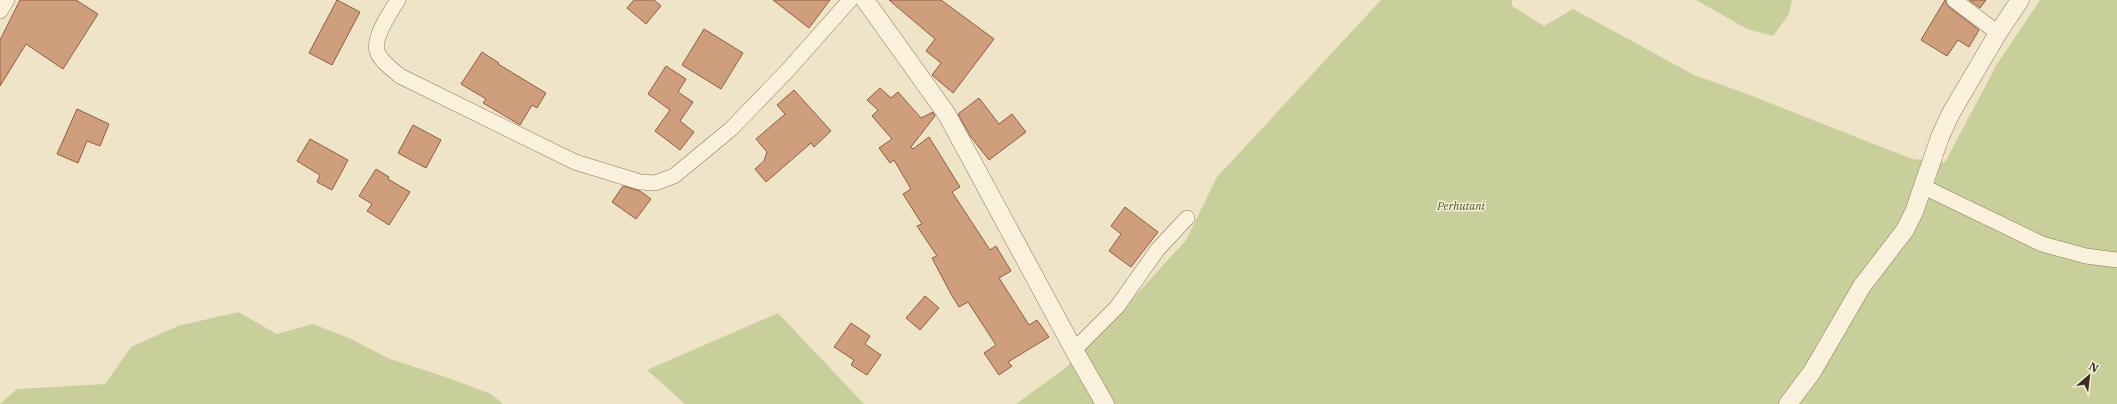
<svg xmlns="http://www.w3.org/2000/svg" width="2117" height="404" font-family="'IBM Plex Serif',serif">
<rect width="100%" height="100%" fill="#f0e4c8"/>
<path fill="#c9cf9b" d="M 1381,0 L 1512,0 L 1512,6 L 1544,26 L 1573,9 L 1694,75 L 1742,92 L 1912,159 L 1945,162 L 1997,64 L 2040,0 L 2117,0 L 2117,404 L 1016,404 L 1064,369 L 1105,329 L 1186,240 L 1217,177 Z
M 1696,0 L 1792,0 L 1789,14 L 1773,36 L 1747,29 Z
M 238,312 L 277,334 L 313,324 L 349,338 L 390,359 L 443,376 L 491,394 L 503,404 L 0,404 L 17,389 L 105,384 L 131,347 L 178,326 Z
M 778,313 L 864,404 L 685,404 L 647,370 Z"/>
<path fill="#cf9f7d" stroke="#8d5f41" d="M 20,0 L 76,0 L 98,14 L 63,69 L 26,44 L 0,86 L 0,40 Z
M 337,0 L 360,12 L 332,65 L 309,53 Z
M 634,0 L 654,0 L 661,6 L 646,24 L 627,8 Z
M 773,0 L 830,0 L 809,28 Z
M 889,0 L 941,0 L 994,39 L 953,93 L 932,75 L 941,63 L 926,51 L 935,39 Z
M 1945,0 L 1949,7 L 1979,30 L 1969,47 L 1958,40 L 1947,56 L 1921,40 Z
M 1969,0 L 1986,0 L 1980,8 Z
M 704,29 L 743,53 L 721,89 L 682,65 Z
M 482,52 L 499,63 L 498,64 L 546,93 L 537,108 L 532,105 L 520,125 L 483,103 L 486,99 L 461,84 Z
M 666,66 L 686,79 L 678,92 L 693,102 L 680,121 L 694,132 L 680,150 L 655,131 L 670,110 L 648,94 Z
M 880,88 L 891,98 L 898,92 L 921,118 L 933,112 L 935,116 L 911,147 L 913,149 L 929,137 L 960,187 L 952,192 L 990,250 L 996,246 L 1011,271 L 999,278 L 1029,325 L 1037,320 L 1049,337 L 1008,362 L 1012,366 L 999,375 L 984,353 L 996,345 L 968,302 L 959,307 L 951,294 L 932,258 L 937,256 L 917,226 L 922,224 L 903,194 L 911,189 L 894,160 L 890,163 L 879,148 L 892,139 L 872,116 L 878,110 L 867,100 Z
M 794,90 L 831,131 L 814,147 L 811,143 L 766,182 L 755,169 L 764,161 L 767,152 L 756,139 L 785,114 L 777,105 Z
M 979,98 L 999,124 L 1012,114 L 1026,132 L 989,160 L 971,137 L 958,114 Z
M 77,109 L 109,124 L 100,146 L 87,141 L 78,163 L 57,154 Z
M 413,125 L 441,140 L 426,168 L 398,153 Z
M 310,139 L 348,160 L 332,190 L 317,182 L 320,175 L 297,161 Z
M 376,169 L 389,177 L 388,179 L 410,192 L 389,225 L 367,211 L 372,204 L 359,196 Z
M 623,186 L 640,191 L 651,199 L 636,219 L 612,202 Z
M 1125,207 L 1158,232 L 1131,267 L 1109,251 L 1121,234 L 1111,226 Z
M 925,296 L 939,308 L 920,330 L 906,318 Z
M 851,323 L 870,336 L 865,344 L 881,355 L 867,375 L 851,365 L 854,360 L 834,347 Z"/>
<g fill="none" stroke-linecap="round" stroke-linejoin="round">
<g stroke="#8d765c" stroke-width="16">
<path id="minor" d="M 398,0 C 391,11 373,37 377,51 C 380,61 392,69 400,76 L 575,162 L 640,182 L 655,183 L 674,176 L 731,129 L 788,70 L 850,0
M 1954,0 L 1998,33
M 0,11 L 7,0
M 1922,186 L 2042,244 L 2086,256 L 2117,260
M 1074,350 L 1117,307 L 1158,249 L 1187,218"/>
</g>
<g stroke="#8d765c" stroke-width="19">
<path id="tertiary" d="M 865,0 L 946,113 L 1074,350 L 1105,404
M 1788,404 L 1812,372 L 1862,286 L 1905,230 L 1914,212 L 1940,137 L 1951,113 L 1998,33 L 2020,0"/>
</g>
<use href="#minor" stroke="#faf1dc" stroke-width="15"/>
<use href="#tertiary" stroke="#faf1dc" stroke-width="18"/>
</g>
<g text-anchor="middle" stroke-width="3" stroke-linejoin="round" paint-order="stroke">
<g font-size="11" font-style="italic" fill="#4d5a26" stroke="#f7eed8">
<text x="1461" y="210">Perhutani</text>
</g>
</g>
<g transform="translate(2089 376) rotate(28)" stroke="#f7eed8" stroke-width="3" paint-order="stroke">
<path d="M0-3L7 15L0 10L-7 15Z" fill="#3d2e20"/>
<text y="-6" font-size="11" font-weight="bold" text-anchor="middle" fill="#3d2e20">N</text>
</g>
</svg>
